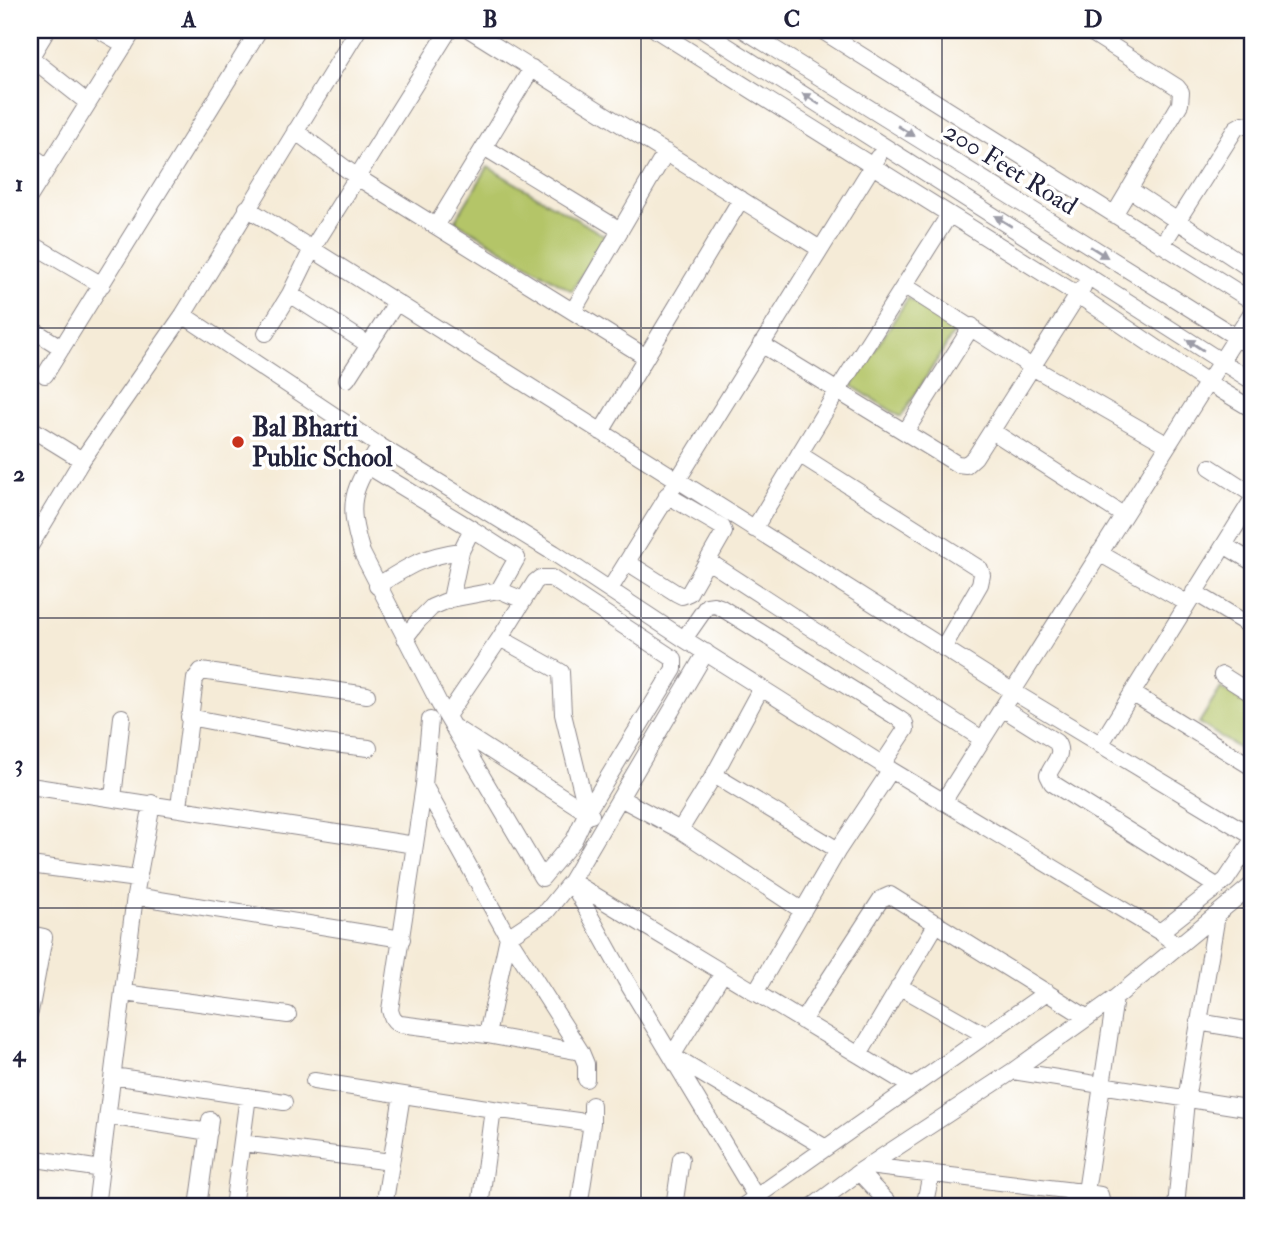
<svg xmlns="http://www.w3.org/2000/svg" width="1282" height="1237" font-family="'IM FELL Double Pica',serif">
<rect width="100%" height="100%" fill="#fff"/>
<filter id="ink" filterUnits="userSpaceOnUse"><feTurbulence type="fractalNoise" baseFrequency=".0143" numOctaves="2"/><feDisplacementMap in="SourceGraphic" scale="14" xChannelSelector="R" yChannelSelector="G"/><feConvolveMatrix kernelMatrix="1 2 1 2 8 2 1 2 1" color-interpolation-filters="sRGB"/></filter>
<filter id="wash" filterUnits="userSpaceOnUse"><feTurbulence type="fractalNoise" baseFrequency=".00686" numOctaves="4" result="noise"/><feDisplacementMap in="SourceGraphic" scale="28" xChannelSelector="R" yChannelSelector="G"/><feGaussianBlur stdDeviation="1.57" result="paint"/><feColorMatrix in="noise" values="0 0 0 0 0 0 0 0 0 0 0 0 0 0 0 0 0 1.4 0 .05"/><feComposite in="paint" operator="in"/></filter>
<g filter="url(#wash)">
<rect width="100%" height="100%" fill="#f5ebd7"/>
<path fill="#b4c568" stroke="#6b7452" stroke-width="2" d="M 488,167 L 605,236 L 572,291 L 455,221 Z
M 908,298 L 957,328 L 901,417 L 852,386 Z
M 1221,688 L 1252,708 L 1252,757 L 1199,723 Z"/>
</g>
<g filter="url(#ink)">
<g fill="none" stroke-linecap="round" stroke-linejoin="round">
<g stroke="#8c8689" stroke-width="18">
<path id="minor" d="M 99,30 L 125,45
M 470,30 L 820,249
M 656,30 L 1078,295 L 1207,382 L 1252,409
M 702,30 L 1252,381
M 744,30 L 1252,347
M 821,30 L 1252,301
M 1087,30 L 1177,87 L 1181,92 L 1180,104 L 1114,215
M 30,57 L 88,103
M 30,58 L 47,30
M 295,131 L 357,177 L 646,357
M 484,147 L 620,230
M 30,155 L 48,167
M 1129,189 L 1252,270
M 30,196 L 134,30
M 247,208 L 1012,691 L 1252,836
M 436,226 L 532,68
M 30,243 L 102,285
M 1162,245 L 1236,128 L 1243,124 L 1252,127
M 905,286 L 1032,367 L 1168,445
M 290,294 L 369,345
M 573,311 L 666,152
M 183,315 L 380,446 L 554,553 L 684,639 L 891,770 L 1160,932 L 1178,946
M 30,328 L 62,348
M 266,333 L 290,294 L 312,249 L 449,30
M 761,344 L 957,464 L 966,465 L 975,457 L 1083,287
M 45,375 L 259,30
M 347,379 L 396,303
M 30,428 L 82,460
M 906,431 L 972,326
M 992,431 L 1123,515
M 601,432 L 741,199
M 380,446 C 352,491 346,501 362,553 L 440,705 L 542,878 L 574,840 L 587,812 L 674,669 L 674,659 L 551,578 L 540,578 L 535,582 L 500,638 L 447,716
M 799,454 L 980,569 L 982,575 L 980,584 L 943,648
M 368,466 L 472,529 L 461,551 L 451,599
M 1210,467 L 1252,494
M 472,529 L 517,558 L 499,590
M 754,529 L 838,390 L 949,215
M 1224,545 L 1252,562
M 30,546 L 82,460 L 183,315 L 358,30
M 1099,553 L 1187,603
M 708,561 L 982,739
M 627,562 L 676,593 L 682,596 L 689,593 L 724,532 L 722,527 L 667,495
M 377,586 C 408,566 424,556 461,551
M 610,589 L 878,157
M 1194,592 L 1252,627
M 405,638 L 418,621 L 432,607 L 451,599 L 499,590 L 523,600
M 500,638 L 561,672 L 563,714 L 587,812
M 684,639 L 707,606 L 714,605 L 720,607 L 898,718 L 905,723 L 906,729 L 882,765
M 1222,675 L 1252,694
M 761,688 L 714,775 L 838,850
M 1132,693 L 1252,767
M 1002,708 L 1056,742 C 1065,754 1053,763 1048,775 L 1052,783 L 1218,887
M 189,717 L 324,743 L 369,748
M 430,720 L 424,785 L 390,1010 C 392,1017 393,1021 400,1024 L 487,1035 L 581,1052 L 586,1064 L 586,1079
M 457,729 L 591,815
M 1100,745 L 1252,500
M 424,785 L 508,937 L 581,1052
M 30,786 L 415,845
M 113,798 L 122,717
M 620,798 L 680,830 L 803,911
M 943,802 L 1252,312
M 179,807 L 195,679 L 201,671 L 367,695
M 680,830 L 714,775
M 30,865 L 137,879
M 571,881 L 912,1087
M 572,883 L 625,979 L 756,1197
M 135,896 L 402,939
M 1160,932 L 1226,880 L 1252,841
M 30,934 L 44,937 L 30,1012
M 723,973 L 672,1056 L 826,1148
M 899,986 L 985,1035
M 124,993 L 288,1015
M 755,993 L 838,850 L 891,770
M 802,1021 L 881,899 L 890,895 L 1086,1017
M 1198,1022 L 1252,1031
M 487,1035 L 508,937 L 547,911 L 571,881 L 706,652
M 859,1055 L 937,923
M 1013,1071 L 1252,1109
M 113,1076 L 284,1102
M 314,1081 L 493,1109
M 108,1116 L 209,1132
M 242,1143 L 391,1162
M 30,1158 L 101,1169
M 868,1166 L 1074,1191 L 1071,1207
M 859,1172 L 892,1207
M 1076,1191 L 1100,1195 L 1103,1207
M 1086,1192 L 1115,998
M 96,1207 L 135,896 L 152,803
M 198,1207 L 210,1120
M 233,1207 L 248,1096
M 384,1207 L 402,1095
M 480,1207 L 493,1109 L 592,1123
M 579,1207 L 592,1123 L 592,1105
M 674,1207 L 681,1159
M 742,1207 L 1047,992
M 812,1207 L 859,1172 L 1013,1071 L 1115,998 L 1252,885
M 924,1207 L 931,1174
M 1176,1207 L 1186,1100 L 1217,915"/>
</g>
<use href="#minor" stroke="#fff" stroke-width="16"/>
</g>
<defs><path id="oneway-solid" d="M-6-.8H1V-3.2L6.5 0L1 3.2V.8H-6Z" transform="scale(1.75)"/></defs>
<g fill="#9c9ca7">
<use href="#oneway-solid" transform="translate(811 99) rotate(-148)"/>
<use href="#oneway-solid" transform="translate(906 131) rotate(32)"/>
<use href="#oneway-solid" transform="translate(1003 221) rotate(-148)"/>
<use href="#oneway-solid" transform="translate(1099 252) rotate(32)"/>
<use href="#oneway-solid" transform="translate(1195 345) rotate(-147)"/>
</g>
</g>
<path fill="none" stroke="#22223b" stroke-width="2" stroke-opacity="0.55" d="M 340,30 L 340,1207M 641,30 L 641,1207M 942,30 L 942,1207M 30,328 L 1252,328M 30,618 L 1252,618M 30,908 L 1252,908"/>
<circle fill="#c8321e" stroke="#fff" stroke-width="2.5" cx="238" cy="442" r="7"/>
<g text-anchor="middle" stroke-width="7" stroke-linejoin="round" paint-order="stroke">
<g font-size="26" fill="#22223b" stroke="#fff">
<text transform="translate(1011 168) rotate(32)" y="9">200 Feet Road</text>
</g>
<g font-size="26" font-weight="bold" fill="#22223b" stroke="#fff" text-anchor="start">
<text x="252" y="436">Bal Bharti<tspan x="252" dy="30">Public School</tspan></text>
</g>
</g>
<rect width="1282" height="1237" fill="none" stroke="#fff" stroke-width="77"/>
<rect x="38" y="38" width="1206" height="1160" fill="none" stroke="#22223b" stroke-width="2.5"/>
<g font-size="23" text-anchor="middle" font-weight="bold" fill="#22223b">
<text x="189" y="27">A</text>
<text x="490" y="27">B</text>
<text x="792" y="27">C</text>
<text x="1093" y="27">D</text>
<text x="19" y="191">1</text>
<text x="19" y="481">2</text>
<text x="19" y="771">3</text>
<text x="19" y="1061">4</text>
</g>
</svg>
